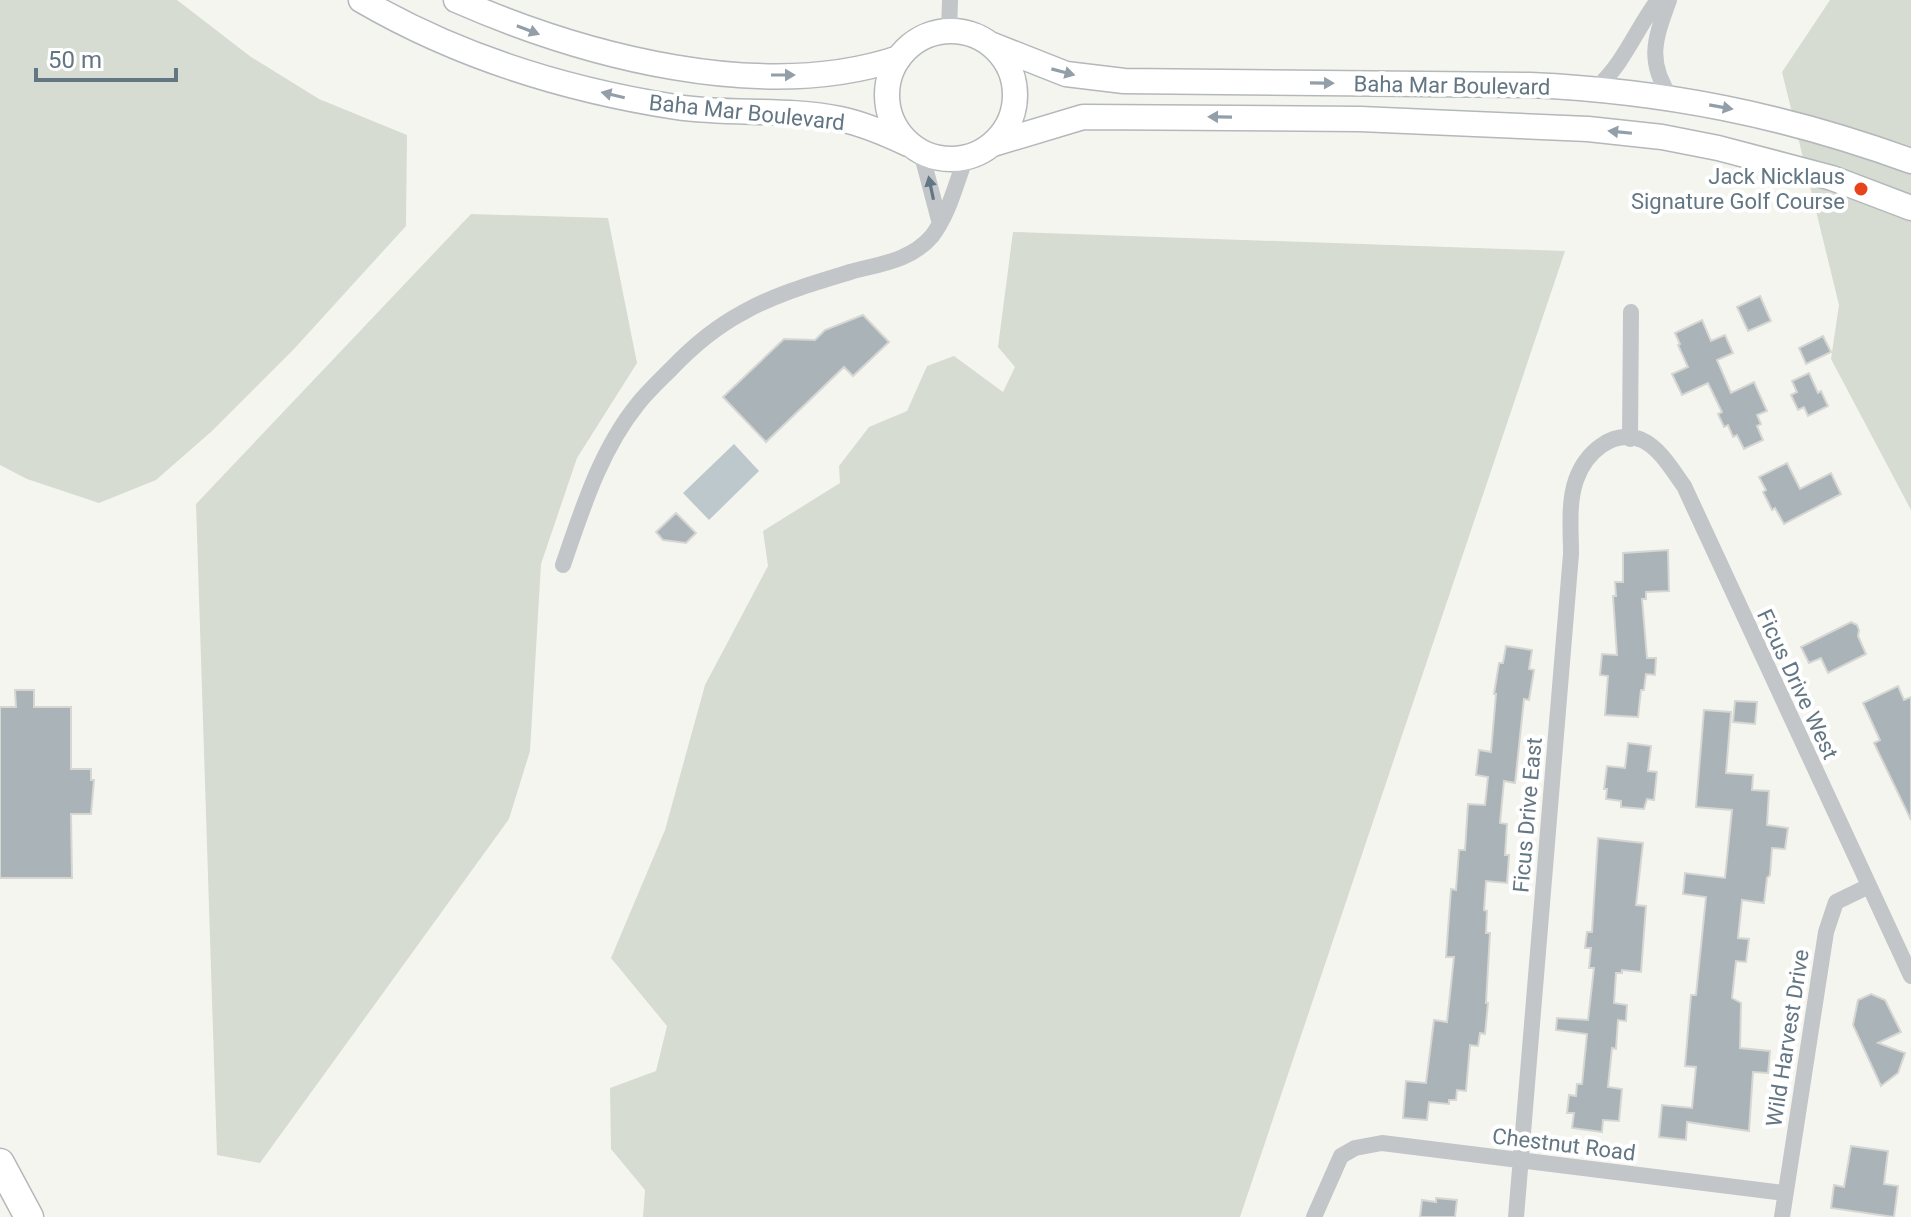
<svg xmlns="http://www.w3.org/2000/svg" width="1911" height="1217" font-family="Roboto,sans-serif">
<rect width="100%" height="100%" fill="#f5f5f0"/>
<path fill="#d6dcd1" d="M 0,0 L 177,0 L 251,57 L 319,99 L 407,135 L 406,226 L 294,349 L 212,431 L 156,480 L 99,503 L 27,479 L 0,465 Z
M 1830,0 L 1911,0 L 1911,510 L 1831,359 L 1839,305 L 1782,72 Z
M 471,214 L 608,218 L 637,363 L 577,458 L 541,564 L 530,751 L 509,819 L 260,1163 L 217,1155 L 196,504 Z
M 1013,232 L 1565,251 L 1240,1217 L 643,1217 L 645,1190 L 611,1149 L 610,1088 L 656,1071 L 667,1026 L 611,958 L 665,830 L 705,685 L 768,566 L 763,531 L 840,483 L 839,466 L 869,427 L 907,411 L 927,366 L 954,356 L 1003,392 L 1015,367 L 998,347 Z"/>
<path fill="#bdc8cd" d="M 734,444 L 759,471 L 709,520 L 683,493 Z"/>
<path fill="#aab3b7" stroke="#d6d6d3" stroke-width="2" d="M 1760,296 L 1771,321 L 1748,331 L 1737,307 Z
M 863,315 L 889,342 L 853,376 L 844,367 L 766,442 L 723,397 L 784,339 L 815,340 L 825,330 Z
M 1702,320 L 1711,341 L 1725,335 L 1733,353 L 1717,360 L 1731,393 L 1754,382 L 1767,411 L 1757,415 L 1761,424 L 1757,426 L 1763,440 L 1744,449 L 1737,435 L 1733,437 L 1728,425 L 1724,427 L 1718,414 L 1722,412 L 1708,383 L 1682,395 L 1672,374 L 1688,367 L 1678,345 L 1680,344 L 1675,333 Z
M 1823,336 L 1831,352 L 1806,364 L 1799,348 Z
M 1809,373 L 1818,393 L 1821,391 L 1828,406 L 1808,416 L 1804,407 L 1798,410 L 1791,395 L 1797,392 L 1792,381 Z
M 1787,463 L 1800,489 L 1831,473 L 1841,494 L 1784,524 L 1775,508 L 1772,510 L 1763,492 L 1766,490 L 1759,477 Z
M 676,513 L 696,533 L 686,543 L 663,540 L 656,532 Z
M 1668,550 L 1669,591 L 1646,592 L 1646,599 L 1642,599 L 1647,658 L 1656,658 L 1655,675 L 1646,674 L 1644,690 L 1641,690 L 1638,717 L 1605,715 L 1608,676 L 1600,675 L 1602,654 L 1617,655 L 1613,596 L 1616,596 L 1615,582 L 1623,582 L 1623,553 Z
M 1851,622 L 1857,625 L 1859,630 L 1858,636 L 1866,654 L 1828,673 L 1821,658 L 1809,663 L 1801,647 Z
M 1506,646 L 1532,650 L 1529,669 L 1534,670 L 1529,700 L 1524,699 L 1515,783 L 1504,781 L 1500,823 L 1507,824 L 1505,855 L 1509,855 L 1507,883 L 1486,881 L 1484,910 L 1487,911 L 1486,933 L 1490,933 L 1486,1003 L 1488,1003 L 1485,1034 L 1480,1033 L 1478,1046 L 1470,1045 L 1466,1091 L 1457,1090 L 1456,1100 L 1449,1100 L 1449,1104 L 1429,1102 L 1427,1120 L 1403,1118 L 1406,1081 L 1426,1083 L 1434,1020 L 1447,1022 L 1454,957 L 1446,957 L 1451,889 L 1456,890 L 1459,850 L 1465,850 L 1468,804 L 1485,805 L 1488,777 L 1476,775 L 1479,750 L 1491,752 L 1496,694 L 1494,694 L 1499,663 L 1503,663 Z
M 1898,686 L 1904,700 L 1911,697 L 1911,820 L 1874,743 L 1880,740 L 1863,703 Z
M 15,690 L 34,690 L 34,707 L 71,707 L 71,769 L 91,769 L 91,780 L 94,780 L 91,814 L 71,814 L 72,878 L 0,878 L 0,707 L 16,707 Z
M 1735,701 L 1757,702 L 1755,724 L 1733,722 Z
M 1704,710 L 1731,712 L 1726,773 L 1753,775 L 1752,790 L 1769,791 L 1767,825 L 1788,828 L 1785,849 L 1772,848 L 1770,875 L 1767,878 L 1764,903 L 1742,900 L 1738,938 L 1749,939 L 1746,962 L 1736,961 L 1732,998 L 1741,1003 L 1740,1048 L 1770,1051 L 1768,1073 L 1753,1072 L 1749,1131 L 1687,1122 L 1686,1140 L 1659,1137 L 1662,1105 L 1692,1108 L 1696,1067 L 1685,1066 L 1691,995 L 1696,995 L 1706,897 L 1683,894 L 1685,873 L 1725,878 L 1732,810 L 1696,807 Z
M 1628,743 L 1651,746 L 1648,771 L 1657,772 L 1654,800 L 1647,799 L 1644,809 L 1621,807 L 1621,801 L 1606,799 L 1607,789 L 1604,789 L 1607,766 L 1625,768 Z
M 1598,838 L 1643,843 L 1636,905 L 1646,906 L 1641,972 L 1622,970 L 1622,973 L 1616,973 L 1614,1003 L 1627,1005 L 1626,1021 L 1618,1020 L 1616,1049 L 1612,1048 L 1608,1087 L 1622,1089 L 1619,1121 L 1603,1120 L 1602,1132 L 1572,1128 L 1574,1113 L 1567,1113 L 1569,1095 L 1576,1096 L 1577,1084 L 1582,1084 L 1587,1034 L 1556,1030 L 1557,1018 L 1588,1020 L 1594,968 L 1589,968 L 1591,948 L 1585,948 L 1587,932 L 1592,932 Z
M 1871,994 L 1885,1000 L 1901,1032 L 1878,1043 L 1905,1053 L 1898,1073 L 1881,1086 L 1853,1025 L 1858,1000 Z
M 1851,1146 L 1888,1151 L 1884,1184 L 1898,1186 L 1894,1217 L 1831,1208 L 1834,1185 L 1844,1187 Z
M 1436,1198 L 1457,1200 L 1455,1217 L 1420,1217 L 1422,1200 L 1436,1202 Z"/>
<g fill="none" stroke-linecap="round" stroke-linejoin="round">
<g stroke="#b3b8bb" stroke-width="27">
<path id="primary" d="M 361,0 C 457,56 567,90 676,107 C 730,115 787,108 840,119 C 864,124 887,134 908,144
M 456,0 C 584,56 762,104 899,58
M887 95a64 64 0 1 1 128 0a64 64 0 1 1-128 0Z
M 990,44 L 1066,74 L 1124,81 L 1530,85 C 1665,91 1784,115 1911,161
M 993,144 L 1083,117 L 1360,119 L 1588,129 L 1662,137 L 1718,148 L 1832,178 L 1911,208"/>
</g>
<g stroke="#b5b8bb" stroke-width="31">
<path id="highway" d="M 0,1163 L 29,1217"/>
</g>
<path stroke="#c2c6c9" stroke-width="16" d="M 1669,0 C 1655,39 1646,61 1671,98
M 949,31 L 950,0
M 1596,88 C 1624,64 1636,29 1658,0
M 921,152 L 940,224
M 1630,439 L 1631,312
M 563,565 C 582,510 600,451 637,405 C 647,392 659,381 671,369 C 692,347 714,328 742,313 C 775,294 814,283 850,272 C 879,264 911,261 932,236 C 950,212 955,185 966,158
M 1314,1217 L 1341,1156 L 1355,1148 L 1382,1143 L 1784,1193
M 1516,1217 L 1571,554 C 1571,530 1568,503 1576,480 C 1585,454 1612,428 1642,440 C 1660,448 1673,471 1684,486 L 1911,976
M 1782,1217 L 1826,932 L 1836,902 L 1867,887"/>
<use href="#primary" stroke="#fff" stroke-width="24"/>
<use href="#highway" stroke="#fff" stroke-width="28"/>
</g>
<defs><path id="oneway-solid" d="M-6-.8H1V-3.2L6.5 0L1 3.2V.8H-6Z" transform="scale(2)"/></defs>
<g fill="#929fa8">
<use href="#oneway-solid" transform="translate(528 30) rotate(21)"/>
<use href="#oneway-solid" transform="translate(1063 72) rotate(15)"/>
<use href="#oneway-solid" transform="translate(783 75)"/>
<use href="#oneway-solid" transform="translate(1322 83) rotate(1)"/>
<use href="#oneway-solid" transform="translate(613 95) rotate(-167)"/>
<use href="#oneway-solid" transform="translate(1721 107) rotate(10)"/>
<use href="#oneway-solid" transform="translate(1220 117) rotate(-179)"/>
<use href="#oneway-solid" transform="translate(1620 132) rotate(-174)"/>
</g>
<use fill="#637683" href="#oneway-solid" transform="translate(931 188) rotate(-102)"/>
<circle fill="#e8431d" stroke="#fff" stroke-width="3" cx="1861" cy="189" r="8"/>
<g text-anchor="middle" stroke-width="8" stroke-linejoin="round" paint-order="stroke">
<g font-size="22" fill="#637683" stroke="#fff">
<text transform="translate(1452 85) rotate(1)" y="8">Baha Mar Boulevard</text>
<text transform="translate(747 112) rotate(6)" y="8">Baha Mar Boulevard</text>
<text transform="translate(1798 684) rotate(65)" y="8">Ficus Drive West</text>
<text transform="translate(1527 815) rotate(-85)" y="8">Ficus Drive East</text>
<text transform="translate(1787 1038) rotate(-81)" y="8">Wild Harvest Drive</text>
<text transform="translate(1564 1144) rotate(7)" y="8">Chestnut Road</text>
</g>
<g font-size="22" fill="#637683" stroke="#fff" text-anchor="end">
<text x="1845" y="184">Jack Nicklaus<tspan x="1845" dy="25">Signature Golf Course</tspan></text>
</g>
</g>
<path d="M36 68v12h140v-12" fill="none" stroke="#637683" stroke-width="4"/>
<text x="48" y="68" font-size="24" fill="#637683" stroke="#ffffff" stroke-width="6" paint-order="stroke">50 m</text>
</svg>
